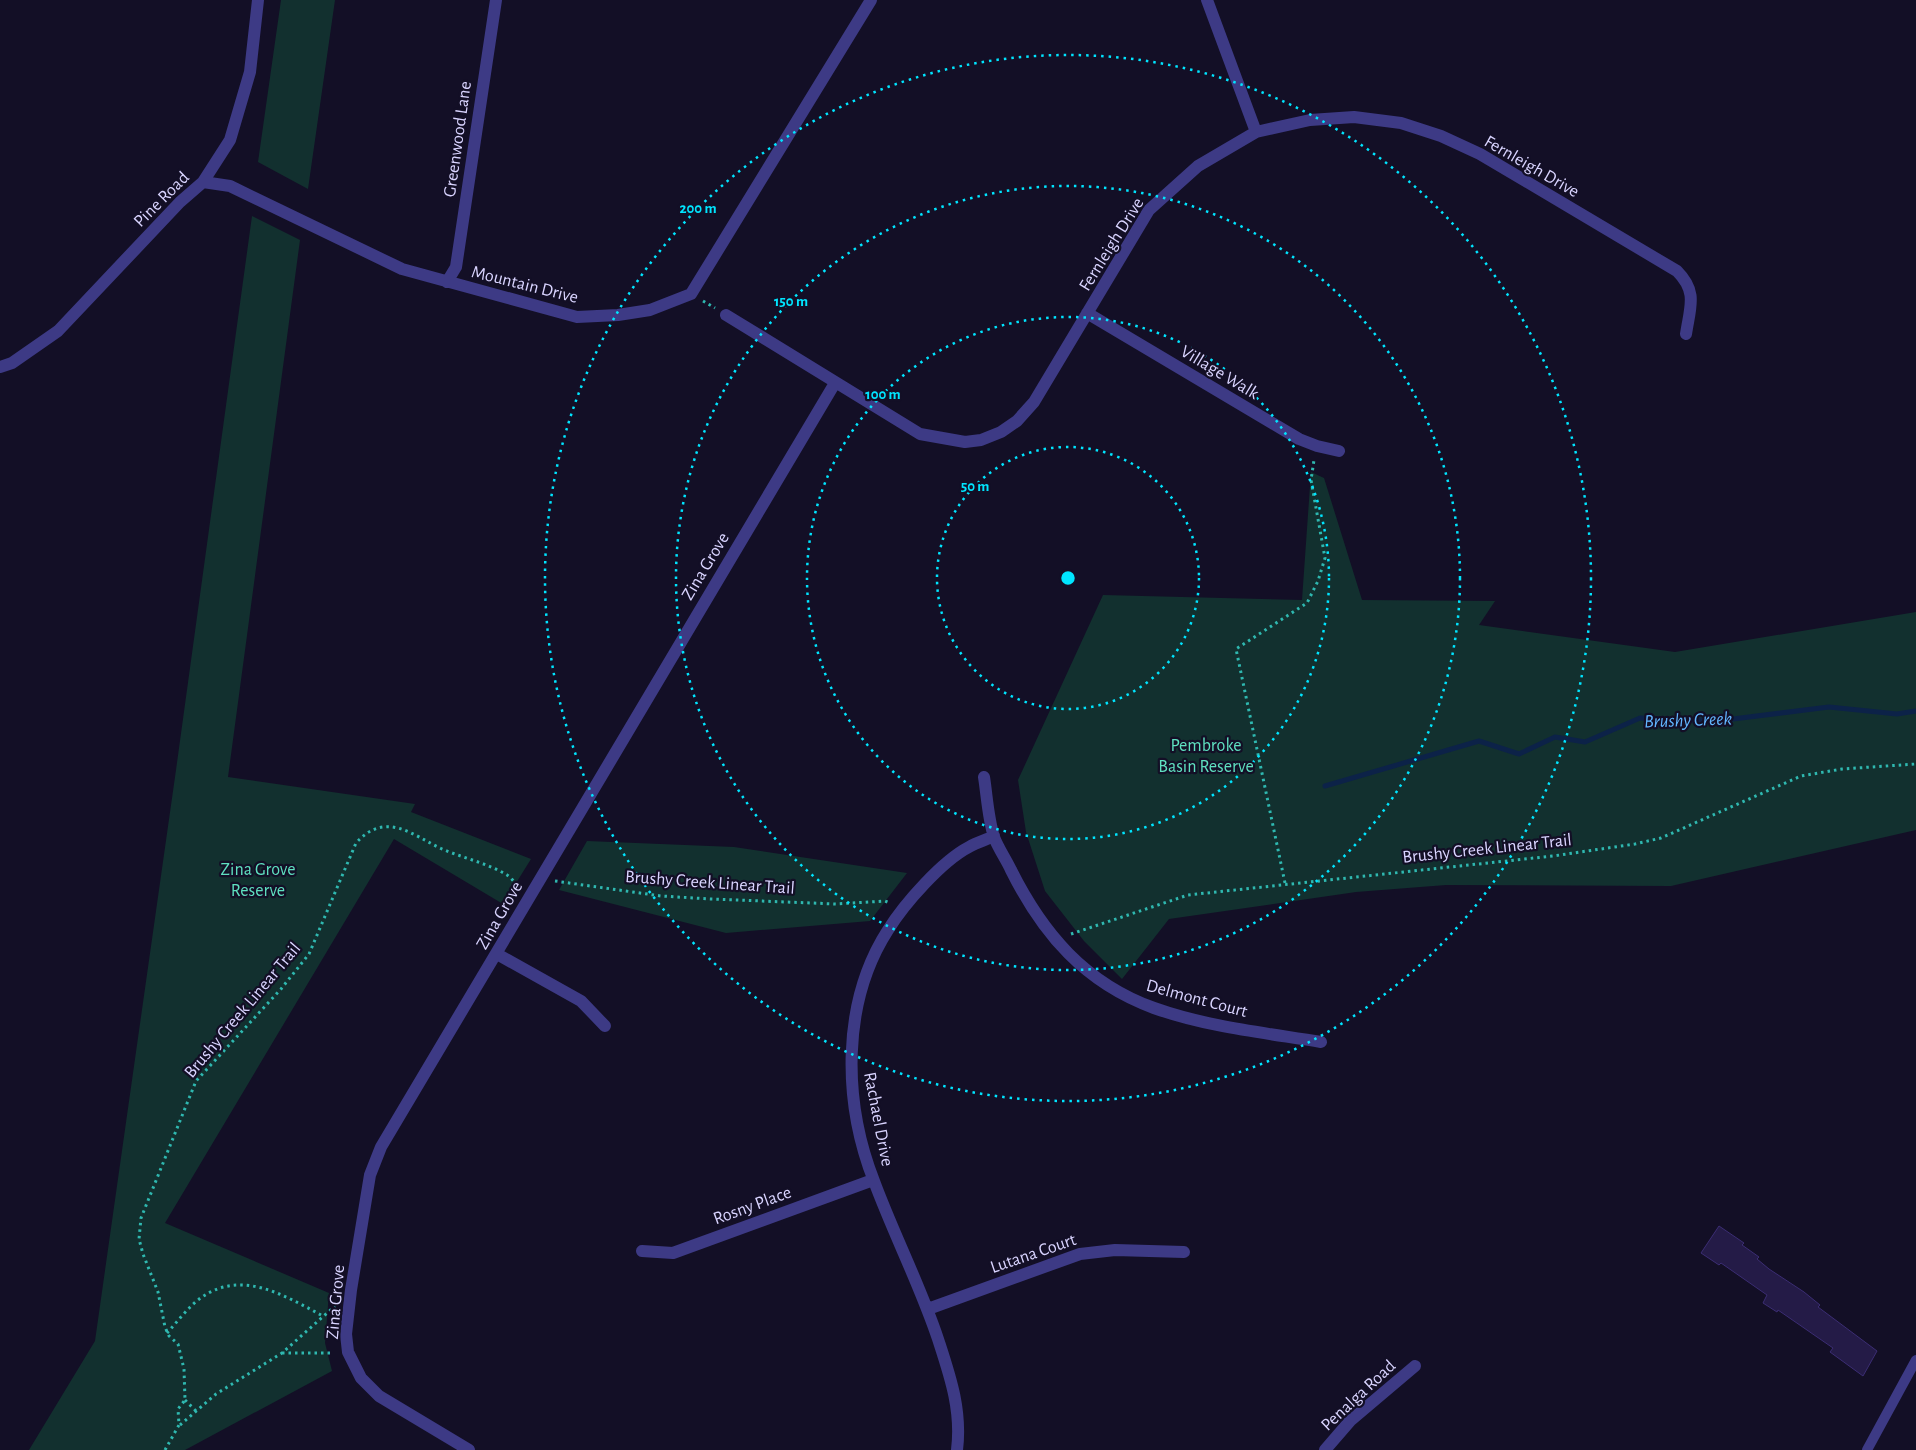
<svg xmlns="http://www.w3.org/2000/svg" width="1916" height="1450" font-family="'Alegreya Sans',sans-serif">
<rect width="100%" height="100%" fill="#130f26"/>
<path fill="#12302f" d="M 281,0 L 335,0 L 308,189 L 258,162 Z
M 252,216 L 300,240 L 228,777 L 415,804 L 411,812 L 531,859 L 503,904 L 394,839 L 165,1223 L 329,1293 L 325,1343 L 332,1371 L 185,1450 L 29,1450 L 95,1341 L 176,770 Z
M 1311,472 L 1324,478 L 1362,600 L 1495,601 L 1479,625 L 1675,652 L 1916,612 L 1916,830 L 1671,886 L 1446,885 L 1356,892 L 1169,919 L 1122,979 L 1084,941 L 1045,891 L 1026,832 L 1018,780 L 1103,595 L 1302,600 Z
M 587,841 L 734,847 L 907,873 L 870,921 L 726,933 L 559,890 Z"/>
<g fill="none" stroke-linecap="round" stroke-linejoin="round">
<path stroke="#0c2248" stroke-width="5" d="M 1325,786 L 1479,741 L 1519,754 L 1555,737 L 1585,742 L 1640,718 L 1717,721 L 1829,707 L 1897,714 L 1916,711"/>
</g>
<path fill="#241b47" stroke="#3b2d73" d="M 1719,1226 L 1744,1243 L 1742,1245 L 1759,1257 L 1757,1259 L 1769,1269 L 1804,1292 L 1820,1305 L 1818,1307 L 1877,1351 L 1863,1376 L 1830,1352 L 1833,1348 L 1778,1310 L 1777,1312 L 1763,1303 L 1767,1295 L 1721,1263 L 1719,1265 L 1701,1253 Z"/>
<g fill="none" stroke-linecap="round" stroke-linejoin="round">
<path stroke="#2fb8b0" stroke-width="3" stroke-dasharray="2.5 4" stroke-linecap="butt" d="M 703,301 L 715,308
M 555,881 L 661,896 L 711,899 L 836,904 L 885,901 L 890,903
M 1285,883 L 1236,649 L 1307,603 L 1318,581 L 1325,558 L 1311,480 L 1314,460
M 1071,934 L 1188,895 L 1553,856 L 1635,844 L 1661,838 L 1801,776 L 1842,769 L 1916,764
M 167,1333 C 178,1321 189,1306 202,1297 C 243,1269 285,1296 323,1316
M 282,1353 L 334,1353
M 185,1400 L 196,1411
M 180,1425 L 216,1394 L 282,1353 L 335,1306
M 165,1450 L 179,1425 L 178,1409 L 185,1400 L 184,1369 L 178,1344 L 169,1336 L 165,1327 L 158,1292 L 143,1254 L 139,1239 L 141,1218 L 196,1081 L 281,989 L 309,954 L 356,843 C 386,810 412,835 442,849 C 463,858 487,863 507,875 C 512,878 515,884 521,887"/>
<path stroke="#3d3a85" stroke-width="10" d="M 1867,1450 L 1916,1360"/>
<path stroke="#3d3a85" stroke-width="12" d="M 1207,0 L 1256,132
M 203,182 L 230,186 L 402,269 L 577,317 L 618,315 L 650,310 L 691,294 L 871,0
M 447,282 L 456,267 L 496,0
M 1087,313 L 1299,439 L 1317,446 L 1339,451
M 726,315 L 920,434 L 965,442 L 981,440 L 1001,432 L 1017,421 L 1034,402 L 1149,210 L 1198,166 L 1256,132 L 1310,120 L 1354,117 L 1401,123 L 1441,136 L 1480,154 L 1677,271 C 1698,292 1690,307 1686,334
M 0,367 L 12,363 L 58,331 L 180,202 L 203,182 L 230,140 L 250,72 L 258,0
M 984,777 C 987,796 988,818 994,837 C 998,848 1006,859 1011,870 C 1043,934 1085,983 1154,1008 C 1207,1027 1266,1033 1321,1042
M 497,954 L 581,1001 L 605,1026
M 642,1251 L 673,1253 L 873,1180
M 928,1309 L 1080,1254 L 1115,1250 L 1184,1252
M 469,1450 L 379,1396 L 361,1378 L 348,1352 L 346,1334 L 351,1290 L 370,1175 L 381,1147 L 835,383
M 957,1450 C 962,1410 950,1376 938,1339 C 920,1285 894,1235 874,1181 C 843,1102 841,1003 888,930 C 904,904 942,861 969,847 C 977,842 986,840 994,836
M 1325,1450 L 1350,1421 L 1415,1366"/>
</g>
<g fill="none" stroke="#00e5ff" stroke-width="2.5" stroke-dasharray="2.5 5">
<circle cx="1068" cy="578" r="131"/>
<circle cx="1068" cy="578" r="261"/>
<circle cx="1068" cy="578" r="392"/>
<circle cx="1068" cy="578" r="523"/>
</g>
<g text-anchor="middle" stroke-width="4.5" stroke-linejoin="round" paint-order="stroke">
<g font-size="18" fill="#d9d4ff" stroke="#130f26">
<text transform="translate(457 139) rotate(-82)" y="6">Greenwood Lane</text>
<text transform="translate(1532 166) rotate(30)" y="6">Fernleigh Drive</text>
<text transform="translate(161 199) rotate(-45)" y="6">Pine Road</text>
<text transform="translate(1111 244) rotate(-58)" y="6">Fernleigh Drive</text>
<text transform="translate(525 284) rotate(14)" y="6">Mountain Drive</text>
<text transform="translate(1220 372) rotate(31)" y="6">Village Walk</text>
<text transform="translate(705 566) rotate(-59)" y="6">Zina Grove</text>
<text transform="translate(1487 848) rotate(-6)" y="6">Brushy Creek Linear Trail</text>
<text transform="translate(710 882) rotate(4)" y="6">Brushy Creek Linear Trail</text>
<text transform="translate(499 915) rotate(-60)" y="6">Zina Grove</text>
<text transform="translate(1197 998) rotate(15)" y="6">Delmont Court</text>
<text transform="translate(242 1010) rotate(-50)" y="6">Brushy Creek Linear Trail</text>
<text transform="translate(879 1119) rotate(79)" y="6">Rachael Drive</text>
<text transform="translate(752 1205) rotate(-20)" y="6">Rosny Place</text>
<text transform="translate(1033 1253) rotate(-19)" y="6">Lutana Court</text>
<text transform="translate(335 1302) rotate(-85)" y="6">Zina Grove</text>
<text transform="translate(1358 1395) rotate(-43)" y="6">Penalga Road</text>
</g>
<g font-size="18" fill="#5fe0c0" stroke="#130f26">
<text x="1206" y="751">Pembroke<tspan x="1206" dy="21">Basin Reserve</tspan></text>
<text x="258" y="875">Zina Grove<tspan x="258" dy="21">Reserve</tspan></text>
</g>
<g font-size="19" font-style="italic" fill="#62b6ff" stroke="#130f26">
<text transform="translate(1688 719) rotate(-2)" y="7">Brushy Creek</text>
</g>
</g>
<circle cx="1068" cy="578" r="8" fill="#00e5ff" stroke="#130f26" stroke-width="2.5"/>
<g font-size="15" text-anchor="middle" font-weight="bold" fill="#00e5ff" stroke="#130f26" stroke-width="4.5" stroke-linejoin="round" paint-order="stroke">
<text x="698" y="213">200 m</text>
<text x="791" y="306">150 m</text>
<text x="883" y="399">100 m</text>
<text x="975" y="491">50 m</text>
</g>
</svg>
